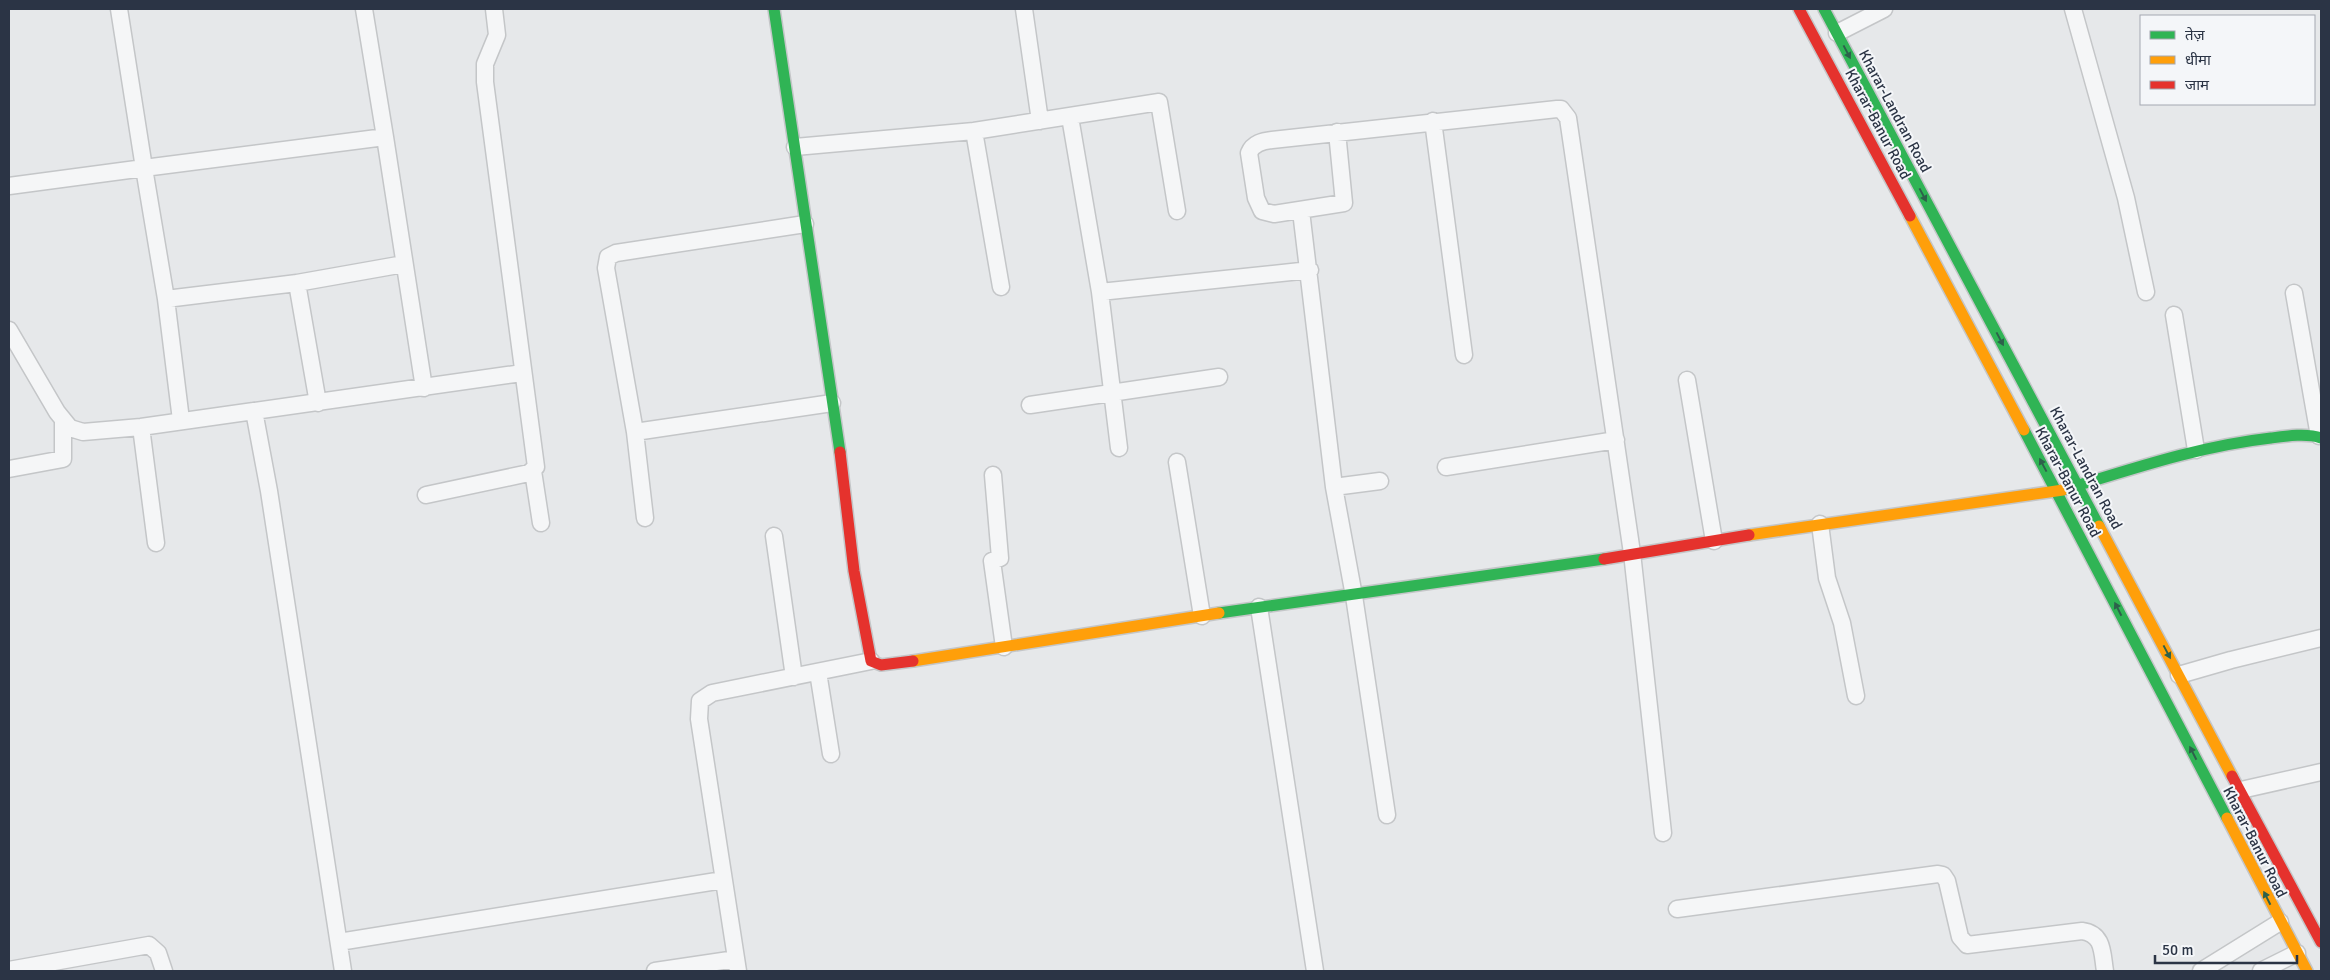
<svg xmlns="http://www.w3.org/2000/svg" width="2330" height="980" font-family="Signika,'Noto Sans Devanagari',sans-serif">
<rect width="100%" height="100%" fill="#e6e8ea"/>
<g fill="none" stroke-linecap="round" stroke-linejoin="round">
<g stroke="#c4c6c8" stroke-width="19">
<path id="street" d="M 1024,9 L 1040,121
M 2073,9 L 2126,198 L 2146,292
M 1837,33 L 1884,9
M 1070,117 L 1100,292 L 1119,448
M 1433,121 L 1464,355
M 974,131 L 1001,287
M 1337,132 L 1344,203 L 1274,214 L 1262,211 L 1256,198 L 1249,153 C 1253,143 1263,141 1272,140 L 1557,109 L 1561,109 L 1568,118 L 1632,553 L 1663,833
M 385,137 L 424,388
M 795,147 L 974,131 L 1159,102 L 1177,211
M 9,186 L 144,168 L 119,9
M 1301,211 L 1334,487 L 1354,596 L 1387,815
M 297,283 L 404,264
M 1100,292 L 1310,270
M 2294,293 L 2319,436
M 166,299 L 297,283 L 318,403
M 2174,315 L 2196,450
M 9,330 L 57,412 L 70,428 L 83,432 L 141,427 L 254,411 L 269,491 L 343,971
M 1687,380 L 1714,541
M 1030,405 L 1219,377
M 254,411 L 522,373
M 181,420 L 166,299 L 144,168 L 385,137 L 364,9
M 141,427 L 156,543
M 635,432 L 832,403
M 1177,462 L 1202,616
M 1446,467 L 1616,440
M 9,469 L 63,459 L 63,422
M 533,471 L 541,523
M 993,475 L 1000,558 L 992,561 L 1004,647
M 1334,487 L 1380,481
M 426,495 L 529,473 L 536,467 L 485,82 L 485,64 L 497,35 L 494,9
M 645,518 L 635,432 L 606,268 L 608,257 L 616,253 L 805,224
M 1820,524 L 1827,578 L 1842,623 L 1856,696
M 774,536 L 794,677
M 1259,607 L 1315,971
M 818,672 L 831,754
M 2179,675 L 2231,660 L 2321,638
M 2241,790 L 2321,772
M 1677,909 L 1938,874 L 1943,875 L 1947,881 L 1960,937 L 1967,945 L 2082,931 C 2104,934 2102,953 2105,971
M 339,942 L 723,880
M 9,970 L 149,945 L 158,953 L 164,971
M 655,971 L 736,959
M 738,971 L 699,719 L 700,701 L 712,693 L 871,661
M 2201,971 L 2280,922
M 2261,971 L 2297,953"/>
</g>
<g stroke="#c4c6c8" stroke-width="14">
<path id="fast" d="M 774,9 L 840,452
M 1824,9 L 2099,526
M 2024,430 L 2227,818
M 2063,490 C 2132,469 2199,446 2271,438 C 2286,436 2307,433 2321,438
M 1219,613 L 1604,559"/>
</g>
<g stroke="#c4c6c8" stroke-width="14">
<path id="slow" d="M 1910,216 L 2024,430
M 2099,526 L 2232,776
M 1749,535 L 2063,490
M 913,661 L 1219,613
M 2227,818 L 2307,971"/>
</g>
<g stroke="#c4c6c8" stroke-width="14">
<path id="jam" d="M 1799,9 L 1910,216
M 840,452 L 854,571 L 871,661 L 881,665 L 913,661
M 1604,559 L 1749,535
M 2232,776 L 2321,942"/>
</g>
<use href="#street" stroke="#f5f6f7" stroke-width="16"/>
<use href="#fast" stroke="#30b455" stroke-width="11"/>
<use href="#slow" stroke="#ff9f0a" stroke-width="11"/>
<use href="#jam" stroke="#e5322d" stroke-width="11"/>
</g>
<defs><path id="oneway-solid" d="M-6-.8H1V-3.2L6.5 0L1 3.2V.8H-6Z" transform="scale(1.25)"/></defs>
<g fill="#2d614b">
<use href="#oneway-solid" transform="translate(1847 52) rotate(62)"/>
<use href="#oneway-solid" transform="translate(1923 195) rotate(62)"/>
<use href="#oneway-solid" transform="translate(2000 339) rotate(62)"/>
<use href="#oneway-solid" transform="translate(2043 465) rotate(-118)"/>
<use href="#oneway-solid" transform="translate(2118 609) rotate(-117)"/>
<use href="#oneway-solid" transform="translate(2167 652) rotate(62)"/>
<use href="#oneway-solid" transform="translate(2193 753) rotate(-117)"/>
<use href="#oneway-solid" transform="translate(2267 898) rotate(-117)"/>
</g>
<g text-anchor="middle" stroke-width="4" stroke-linejoin="round" paint-order="stroke">
<g font-size="15" fill="#2b3445" stroke="#f4f6f9">
<text transform="translate(1895 111) rotate(62)" y="5">Kharar-Landran Road</text>
<text transform="translate(1878 124) rotate(62)" y="5">Kharar-Banur Road</text>
<text transform="translate(2086 468) rotate(62)" y="5">Kharar-Landran Road</text>
<text transform="translate(2068 482) rotate(62)" y="5">Kharar-Banur Road</text>
<text transform="translate(2255 842) rotate(63)" y="5">Kharar-Banur Road</text>
</g>
</g>
<rect width="2330" height="980" fill="none" stroke="#2b3445" stroke-width="20"/>
<rect x="2140" y="15" width="175" height="90" fill="#f4f6f9" stroke="#a4a8b1"/>
<rect x="2150" y="31" width="25" height="8" fill="#30b455" stroke="#a4a8b1"/>
<text x="2185" y="40" font-size="15" fill="#2b3445">तेज़</text>
<rect x="2150" y="56" width="25" height="8" fill="#ff9f0a" stroke="#a4a8b1"/>
<text x="2185" y="65" font-size="15" fill="#2b3445">धीमा</text>
<rect x="2150" y="81" width="25" height="8" fill="#e5322d" stroke="#a4a8b1"/>
<text x="2185" y="90" font-size="15" fill="#2b3445">जाम</text>
<path d="M2155 955v8h142v-8" fill="none" stroke="#2b3445" stroke-width="2.5"/>
<text x="2162" y="955" font-size="15" fill="#2b3445" stroke="#f4f6f9" stroke-width="4" paint-order="stroke">50 m</text>
</svg>
